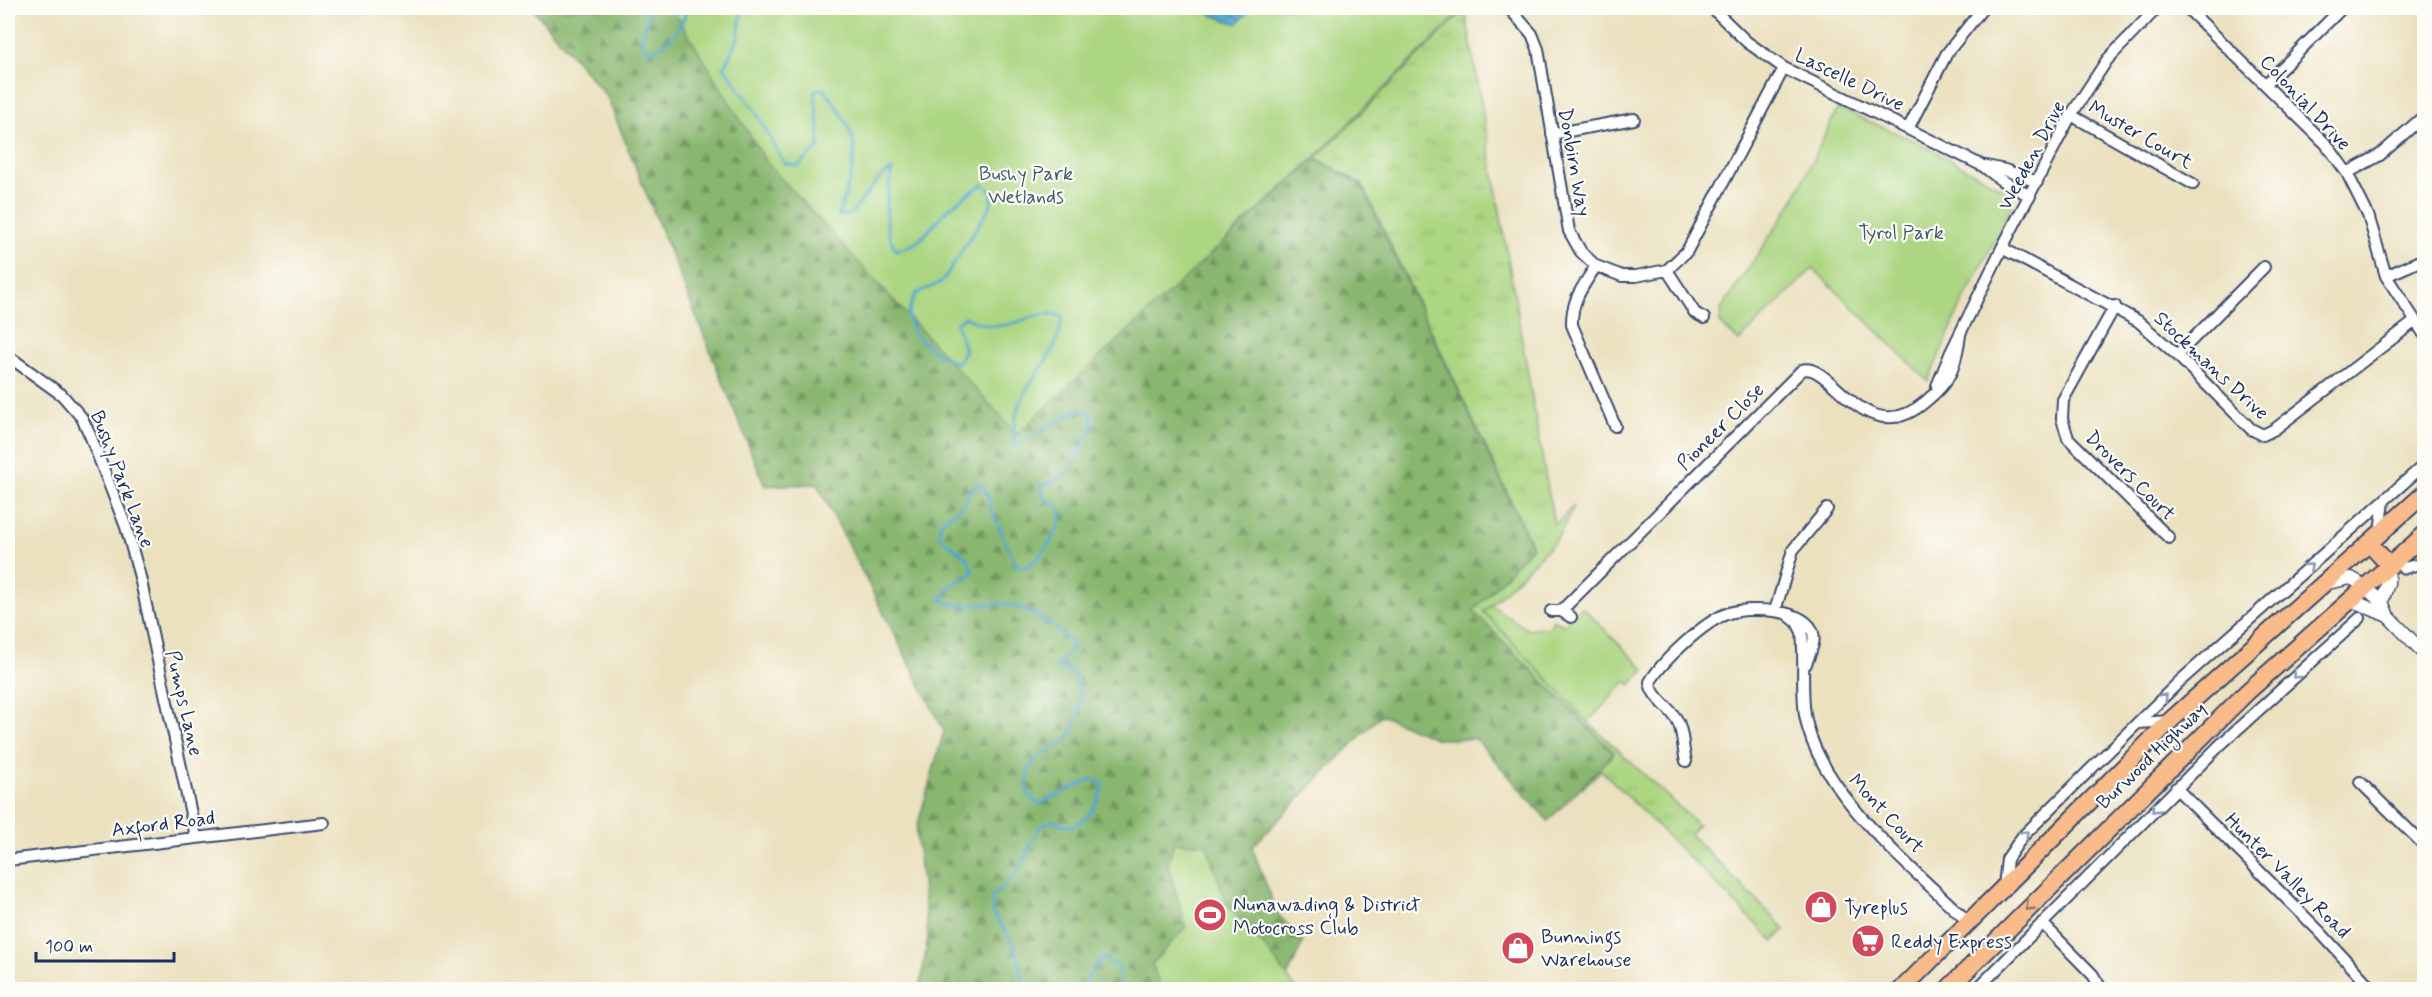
<svg xmlns="http://www.w3.org/2000/svg" width="2432" height="997" font-family="Mynerve,sans-serif">
<defs>
<pattern id="grass-tufts" width="24" height="20" patternUnits="userSpaceOnUse" patternTransform="scale(1.5)"><rect width="24" height="20" fill="#acd682"/><path d="M3 7l-1-3M5 7V3M7 7l1-3M15 17l-1-3M17 17v-4M19 17l1-3" fill="none" stroke="#93b873"/></pattern>
<pattern id="forest-firs" width="22" height="20" patternUnits="userSpaceOnUse" patternTransform="scale(1.5)"><rect width="22" height="20" fill="#89b770"/><path d="M5 1l3.5 6h-7zM16 11l3.5 6h-7z" fill="#6f955f"/></pattern>
<pattern id="water-ripples" width="26" height="14" patternUnits="userSpaceOnUse" patternTransform="scale(1.5)"><rect width="26" height="14" fill="#52a7ce"/><path d="M2 4q2-2 4 0t4 0M15 11q2-2 4 0t4 0" fill="none" stroke="#4388aa"/></pattern>
</defs>
<rect width="100%" height="100%" fill="#fdfcf7"/>
<filter id="ink" filterUnits="userSpaceOnUse"><feTurbulence type="fractalNoise" baseFrequency=".0167" numOctaves="2"/><feDisplacementMap in="SourceGraphic" scale="12" xChannelSelector="R" yChannelSelector="G"/><feConvolveMatrix kernelMatrix="1 2 1 2 8 2 1 2 1" color-interpolation-filters="sRGB"/></filter>
<filter id="wash" filterUnits="userSpaceOnUse"><feTurbulence type="fractalNoise" baseFrequency=".008" numOctaves="4" result="noise"/><feDisplacementMap in="SourceGraphic" scale="24" xChannelSelector="R" yChannelSelector="G"/><feGaussianBlur stdDeviation="1.35" result="paint"/><feColorMatrix in="noise" values="0 0 0 0 0 0 0 0 0 0 0 0 0 0 0 0 0 1.4 0 .05"/><feComposite in="paint" operator="in"/></filter>
<g filter="url(#wash)">
<rect width="100%" height="100%" fill="#ebe1bf"/>
<path fill="url(#grass-tufts)" stroke="#648270" stroke-width="1.5" d="M 1465,9 L 1554,525 L 1574,506 L 1557,539 L 1484,612 L 1588,722 L 1698,825 L 1690,834 L 1785,929 L 1773,941 L 1601,770 L 1583,788 L 1581,786 L 1614,753 L 1473,611 L 1532,546 L 1362,184 L 1316,158 Z"/>
<path fill="url(#forest-firs)" stroke="#527367" stroke-width="1.5" d="M 532,8 L 868,8 L 1016,429 L 1316,159 L 1361,184 L 1532,547 L 1473,611 L 1614,753 L 1548,821 L 1476,739 L 1437,739 L 1381,715 L 1252,847 L 1277,913 L 1303,942 L 1284,984 L 1292,989 L 920,989 L 928,937 L 916,831 L 944,731 L 817,484 L 765,486 L 607,97 Z"/>
<path fill="#acd682" stroke="#648270" stroke-width="1.5" d="M 672,8 L 1465,8 L 1315,157 L 1017,434 L 767,163 Z
M 1838,108 L 1917,142 L 2009,192 L 2013,204 L 1960,308 L 1928,381 L 1813,268 L 1739,341 L 1720,323 L 1721,309 L 1792,203 Z
M 1491,605 L 1528,630 L 1550,627 L 1553,620 L 1564,625 L 1582,607 L 1645,670 L 1630,685 L 1626,681 L 1588,722 L 1484,612 Z
M 1174,843 L 1206,844 L 1226,902 L 1269,952 L 1296,989 L 1161,989 L 1152,964 L 1186,927 L 1168,864 Z"/>
<path fill="url(#water-ripples)" stroke="#366b96" stroke-width="1.5" d="M 1207,8 L 1252,8 L 1237,24 L 1212,15 Z"/>
<g fill="none" stroke-linecap="round" stroke-linejoin="round">
<path stroke="#52a7ce" stroke-width="3" d="M 650,8 L 641,42 L 651,52 C 667,45 685,26 686,8
M 742,8 L 738,38 L 724,67 L 756,112 L 784,163 L 798,166 L 819,147 L 819,128 L 814,90 L 824,89 C 865,144 859,152 838,215 L 850,215 C 864,201 874,178 892,170 C 887,198 881,226 896,250 C 920,247 928,230 944,213 C 955,202 970,193 983,184 L 993,193 L 990,207 L 942,282 L 916,294 C 912,302 907,311 909,321 C 914,340 940,357 958,363 L 965,350 L 956,323 L 965,317 C 1012,342 1028,305 1062,316 C 1061,352 1032,373 1019,405 C 1013,418 1015,433 1013,447 L 1078,410 L 1091,413 L 1093,427 L 1068,471 L 1055,481 L 1042,485 L 1041,493 C 1047,499 1059,505 1061,513 C 1064,526 1040,558 1030,565 C 1025,568 1021,567 1016,566 L 991,508 L 988,496 L 980,483 L 970,489 L 965,503 L 941,522 L 939,536 L 968,559 L 973,572 L 948,588 L 941,599 C 964,614 985,599 1009,605 C 1033,611 1062,627 1073,649 L 1056,666 C 1060,668 1066,669 1069,671 C 1086,683 1080,722 1069,736 C 1059,749 1038,751 1030,768 C 1026,777 1027,786 1028,795 L 1039,804 L 1092,779 L 1103,784 C 1101,800 1085,828 1066,826 C 1061,825 1056,822 1052,820 L 1039,828 L 1017,873 L 992,897 L 992,911 L 1016,948 L 1025,990
M 1081,990 L 1094,967 L 1104,957 L 1119,969 L 1120,990"/>
</g>
</g>
<g filter="url(#ink)">
<g fill="none" stroke-linecap="round" stroke-linejoin="round">
<g stroke="#3a4a6d" stroke-width="14">
<path id="minor" d="M 1509,8 L 1532,34 L 1538,49 L 1569,231 L 1581,252 L 1596,266 L 1622,276 L 1636,276 L 1667,270 L 1687,251 L 1784,68
M 1712,8 L 1747,42 L 1784,68 L 1983,166 L 2001,180 L 2030,196
M 2187,8 L 2327,145 L 2347,173 L 2368,215 L 2386,276 L 2424,334
M 2266,84 L 2342,8
M 2071,115 L 2193,184
M 1909,127 L 1947,53 L 1983,8
M 1552,134 L 1634,119
M 1986,166 L 2005,170 L 2037,182
M 2347,173 L 2380,155 L 2424,116
M 2002,248 L 2138,321 L 2177,355 L 2251,429 L 2263,435 L 2275,429 L 2414,322
M 1596,266 C 1583,286 1571,301 1572,325 L 1615,426
M 1667,270 L 1695,313 L 1704,318
M 2386,276 L 2424,259
M 2115,306 L 2063,400 L 2062,419 L 2068,438 L 2169,538
M 2177,355 L 2264,267
M 8,356 L 62,395 L 82,418 L 90,435 L 126,527 L 140,577 L 196,837
M 1937,386 L 1951,352 L 2002,248 L 2071,115 L 2107,60 L 2157,8
M 2380,532 L 2384,501
M 2395,561 L 2404,568 L 2424,563
M 1551,611 L 1561,611 L 1571,617
M 1561,611 L 1802,370 C 1831,360 1865,453 1925,402 C 1952,380 1955,368 1960,335
M 1775,611 L 1793,550 L 1827,509
M 1787,614 L 1797,622 L 1802,632 C 1805,659 1801,687 1805,715 C 1818,793 1913,868 1968,922
M 2138,723 L 2170,721
M 1686,761 C 1682,747 1684,732 1677,720 C 1669,706 1652,698 1650,682 C 1662,661 1706,620 1729,613 C 1749,607 1806,608 1813,633 C 1816,642 1809,655 1806,664
M 2360,782 L 2424,845
M 2176,788 L 2320,932 L 2373,990
M 8,860 L 324,823
M 2004,886 L 2007,859 L 2022,837 L 2180,681 L 2424,465
M 2042,923 L 2093,975 L 2102,990
M 1976,990 L 2220,745 L 2360,618"/>
</g>
<g stroke="#3a4a6d" stroke-width="15">
<path id="tertiary" d="M 2323,584 L 2351,578 L 2358,582 L 2382,602 L 2388,616 L 2424,653
M 2351,600 L 2388,616
M 2382,602 L 2388,583 L 2388,568"/>
</g>
<g stroke="#3a4a6d" stroke-width="20">
<path id="trunk" d="M 2369,543 L 2390,566
M 1901,990 L 2171,720 L 2424,494
M 1947,990 L 2247,692 L 2424,535"/>
</g>
<use href="#minor" stroke="#fff" stroke-width="10"/>
<use href="#tertiary" stroke="#fff" stroke-width="12"/>
<use href="#trunk" stroke="#fabb8b" stroke-width="16"/>
</g>
<defs><path id="oneway-chevron" d="M-2-3.5L2.5 0L-2 3.5" fill="none" stroke-width="1.6" stroke-linecap="round" stroke-linejoin="round" transform="scale(1.5)"/></defs>
<g stroke="#8d97ae">
<use href="#oneway-chevron" transform="translate(2309 567) rotate(-41)"/>
<use href="#oneway-chevron" transform="translate(2296 675) rotate(138)"/>
<use href="#oneway-chevron" transform="translate(2164 697) rotate(-45)"/>
<use href="#oneway-chevron" transform="translate(2155 809) rotate(134)"/>
<use href="#oneway-chevron" transform="translate(2025 834) rotate(-45)"/>
</g>
<use stroke="#7f6e72" href="#oneway-chevron" transform="translate(2029 907) rotate(135)"/>
</g>
<defs>
<g id="shop-disc" transform="scale(1.725)"><circle r="9.5" fill="#d1495b" stroke="#fdfcf7"/><path d="M-5-2.5h2.3a2.7 3.5 0 0 1 5.4 0H5L5.5 6h-11ZM-1.5-2.5h3a1.5 2.3 0 0 0-3 0Z" fill="#fff"/></g>
<g id="stadium-disc" transform="scale(1.725)"><circle r="9.5" fill="#d1495b" stroke="#fdfcf7"/><path d="M0-5a6.5 5 0 1 0 0 10a6.5 5 0 1 0 0-10ZM-3.5-1.8h7v3.6h-7Z" fill="#fff"/></g>
<g id="supermarket-disc" transform="scale(1.725)"><circle r="9.5" fill="#d1495b" stroke="#fdfcf7"/><path d="M-6-5.5h2.5l.6 2H6L4.5 2H-2.5L-4.4-4H-6ZM-1.5 3.2a1.3 1.3 0 1 0 .1 0ZM3 3.2a1.3 1.3 0 1 0 .1 0Z" fill="#fff"/></g>
</defs>
<g fill-rule="evenodd">
<use href="#shop-disc" x="1821" y="907"/>
<use href="#stadium-disc" x="1210" y="915"/>
<use href="#supermarket-disc" x="1868" y="941"/>
<use href="#shop-disc" x="1518" y="948"/>
</g>
<g text-anchor="middle" stroke-width="4.5" stroke-linejoin="round" paint-order="stroke">
<g font-size="20" fill="#1b2f5e" stroke="#fdfcf7">
<text transform="translate(1850 79) rotate(26)" y="7">Lascelle Drive</text>
<text transform="translate(2306 102) rotate(47)" y="7">Colonial Drive</text>
<text transform="translate(2141 134) rotate(30)" y="7">Muster Court</text>
<text transform="translate(2031 155) rotate(-62)" y="7">Weeden Drive</text>
<text transform="translate(1575 162) rotate(80)" y="7">Donbirn Way</text>
<text transform="translate(2212 365) rotate(43)" y="7">Stockmans Drive</text>
<text transform="translate(1720 426) rotate(-45)" y="7">Pioneer Close</text>
<text transform="translate(2131 475) rotate(45)" y="7">Drovers Court</text>
<text transform="translate(123 479) rotate(69)" y="7">Bushy Park Lane</text>
<text transform="translate(185 703) rotate(77)" y="7">Pumps Lane</text>
<text transform="translate(2151 755) rotate(-44)" y="7">Burwood Highway</text>
<text transform="translate(1887 813) rotate(47)" y="7">Mont Court</text>
<text transform="translate(163 823) rotate(-7)" y="7">Axford Road</text>
<text transform="translate(2288 875) rotate(45)" y="7">Hunter Valley Road</text>
</g>
<g font-size="20" fill="#3f5967" stroke="#fdfcf7">
<text x="1026" y="180">Bushy Park<tspan x="1026" dy="23">Wetlands</tspan></text>
<text x="1901" y="239">Tyrol Park</text>
</g>
<g font-size="20" fill="#1b2f5e" stroke="#fdfcf7" text-anchor="start">
<text x="1233" y="911">Nunawading &amp; District<tspan x="1233" dy="23">Motocross Club</tspan></text>
<text x="1844" y="914">Tyreplus</text>
<text x="1541" y="943">Bunnings<tspan x="1541" dy="23">Warehouse</tspan></text>
<text x="1891" y="948">Reddy Express</text>
</g>
</g>
<rect width="2432" height="997" fill="none" stroke="#fdfcf7" stroke-width="30"/>
<path d="M36 952v9h138v-9" fill="none" stroke="#1b2f5e" stroke-width="3"/>
<text x="45" y="952" font-size="18" fill="#1b2f5e" stroke="#fdfcf7" stroke-width="4.5" paint-order="stroke">100 m</text>
</svg>
